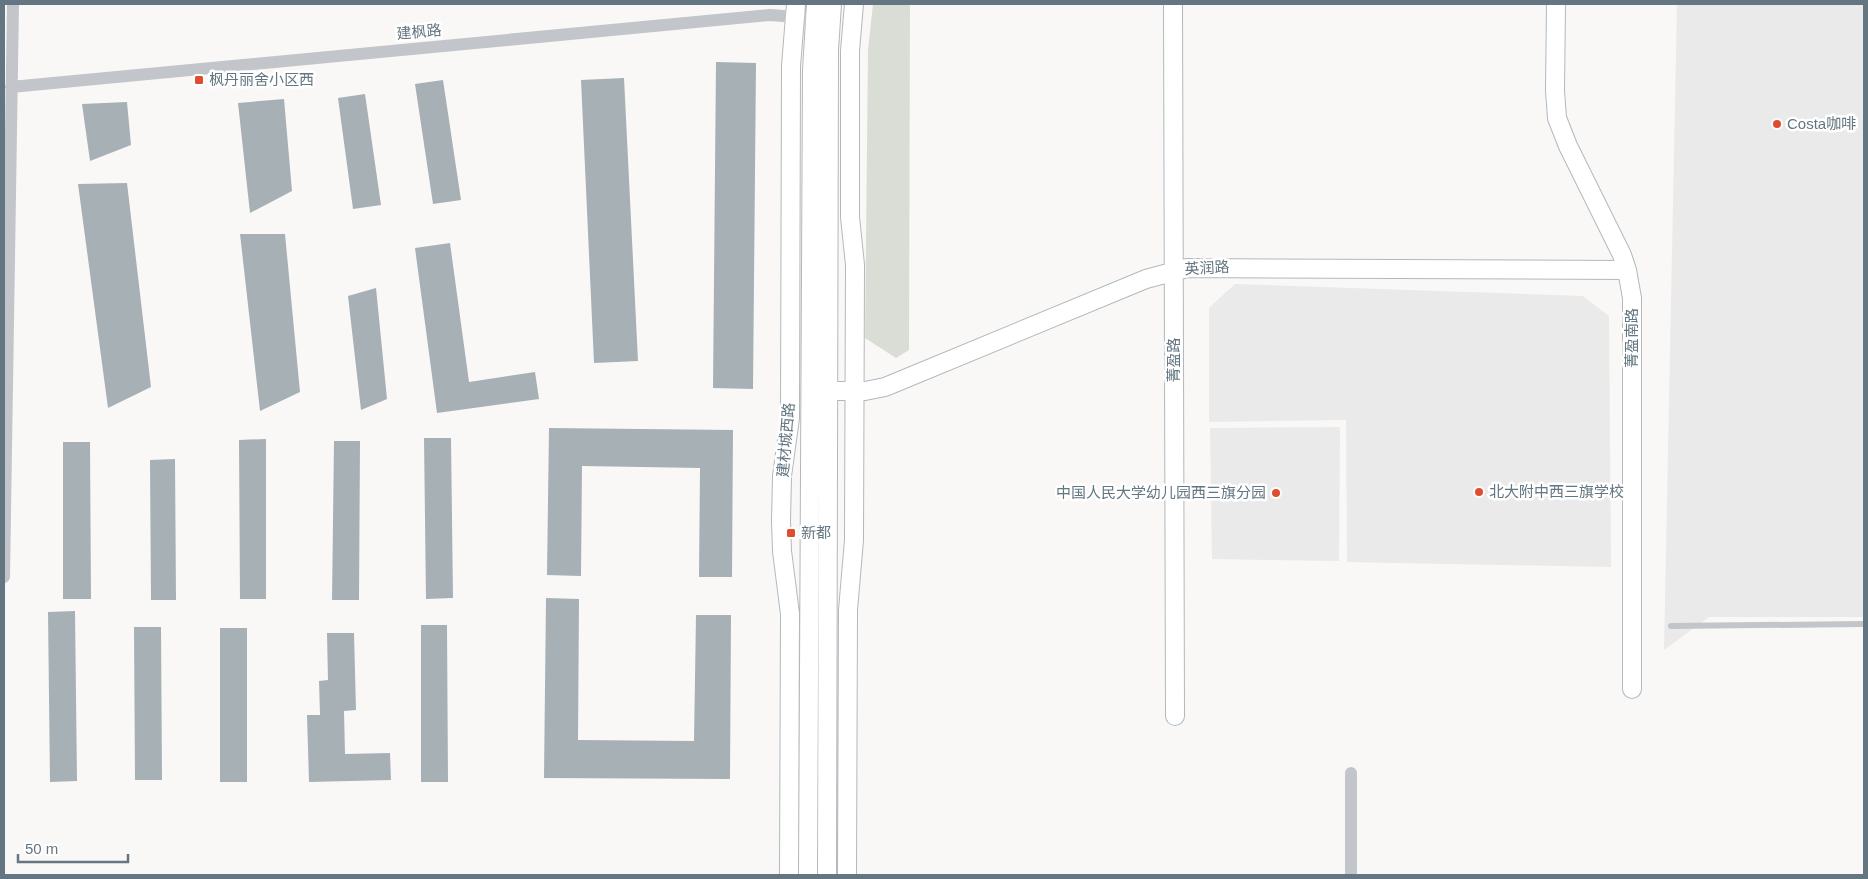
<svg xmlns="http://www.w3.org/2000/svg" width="1868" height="879" font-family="Arial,'Noto Sans SC',sans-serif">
<rect width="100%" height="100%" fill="#f9f8f6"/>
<path fill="#e9eae9" d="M 1677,4 L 1864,4 L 1864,617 L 1709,617 L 1664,650 Z
M 1235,284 L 1583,296 L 1609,316 L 1611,567 L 1347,562 L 1346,420 L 1209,422 L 1209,308 Z
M 1340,427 L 1339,561 L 1212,559 L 1210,428 Z"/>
<path fill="#d9ddd5" d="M 873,4 L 910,4 L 909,350 L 896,358 L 865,338 L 868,50 Z"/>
<path fill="#a6b0b5" d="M 716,62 L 756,63 L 753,389 L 713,388 Z
M 624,78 L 638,361 L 594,363 L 581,80 Z
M 443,80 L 461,200 L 433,204 L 415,84 Z
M 365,94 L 381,205 L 353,209 L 338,98 Z
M 284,99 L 292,191 L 250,213 L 238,103 Z
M 127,102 L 131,145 L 90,161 L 82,104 Z
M 127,183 L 151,387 L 108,408 L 78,184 Z
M 240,234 L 285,234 L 300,392 L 260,411 Z
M 450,243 L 469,382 L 535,372 L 539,399 L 437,413 L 415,248 Z
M 376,288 L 387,399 L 361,410 L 348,296 Z
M 549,428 L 733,430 L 732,577 L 699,577 L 700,468 L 582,466 L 581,576 L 547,575 Z
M 424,438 L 451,438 L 453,598 L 426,599 Z
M 266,439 L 266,599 L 240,599 L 239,440 Z
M 334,441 L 360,441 L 359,600 L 332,600 Z
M 63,442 L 90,442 L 91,599 L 63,599 Z
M 175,459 L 176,600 L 151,600 L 150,460 Z
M 546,598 L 579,599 L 578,740 L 694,741 L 696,615 L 731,615 L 730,779 L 544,778 Z
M 75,611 L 77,781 L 50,782 L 48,612 Z
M 421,625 L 447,625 L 448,782 L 421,782 Z
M 134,627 L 161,627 L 162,780 L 135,780 Z
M 220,628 L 247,628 L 247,782 L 220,782 Z
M 327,633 L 354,633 L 356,710 L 344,711 L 345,754 L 390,753 L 391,780 L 309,782 L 307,715 L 320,715 L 319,681 L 328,680 Z"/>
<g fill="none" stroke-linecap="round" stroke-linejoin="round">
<g stroke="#b2b8bd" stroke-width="20">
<path id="secondary" d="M 1173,4 L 1175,716
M 1556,4 L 1555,91 L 1557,118 L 1568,146 L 1622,255 L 1627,270 L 1632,298 L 1632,689
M 816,391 L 865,391 L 885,387 L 1146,279 L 1187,268 L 1627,270
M 789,875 L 790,614 L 782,551 L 781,521 L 782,476 L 790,418 L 791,66 L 796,4
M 808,875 L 812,70 L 816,4
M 827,875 L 829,50 L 832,4
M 847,875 L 848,610 L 854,540 L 855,265 L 850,217 L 850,51 L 854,4"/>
</g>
<path stroke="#c2c6ca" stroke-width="6" d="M 1671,626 L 1864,624"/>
<path stroke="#c2c6ca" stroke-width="12" d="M 11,87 L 770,15 L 823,19
M 4,577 L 13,4
M 1351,773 L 1351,875"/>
<use href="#secondary" stroke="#fff" stroke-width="18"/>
</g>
<g fill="#e04c2f" stroke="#fff" stroke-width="2">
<rect x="194" y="75" width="10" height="10" rx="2.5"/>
<circle cx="1777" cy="124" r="5"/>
<circle cx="1479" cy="492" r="5"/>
<circle cx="1276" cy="493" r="5"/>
<rect x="786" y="528" width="10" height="10" rx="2.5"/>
</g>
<g text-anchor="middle" stroke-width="5" stroke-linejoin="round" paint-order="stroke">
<g font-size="15" fill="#647681" stroke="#fff">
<text transform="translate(419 32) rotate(-5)" y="5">建枫路</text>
<text transform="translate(1207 268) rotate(-3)" y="5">英润路</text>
<text transform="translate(1632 338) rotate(-90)" y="5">菁盈南路</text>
<text transform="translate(1174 360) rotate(-90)" y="5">菁盈路</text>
<text transform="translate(786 440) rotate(-85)" y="5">建材城西路</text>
</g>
<g font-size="15" fill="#647681" stroke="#fff" text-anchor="start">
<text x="209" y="85">枫丹丽舍小区西</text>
<text x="1787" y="129">Costa咖啡</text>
<text x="1489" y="497">北大附中西三旗学校</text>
<text x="1266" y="498" text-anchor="end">中国人民大学幼儿园西三旗分园</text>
<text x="801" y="538">新都</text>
</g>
</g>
<rect width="1868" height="879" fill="none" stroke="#647681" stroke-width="10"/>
<path d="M18 854v8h110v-8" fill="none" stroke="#647681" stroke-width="2.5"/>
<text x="25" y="854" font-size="15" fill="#647681" stroke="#ffffff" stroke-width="4" paint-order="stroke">50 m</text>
</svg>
